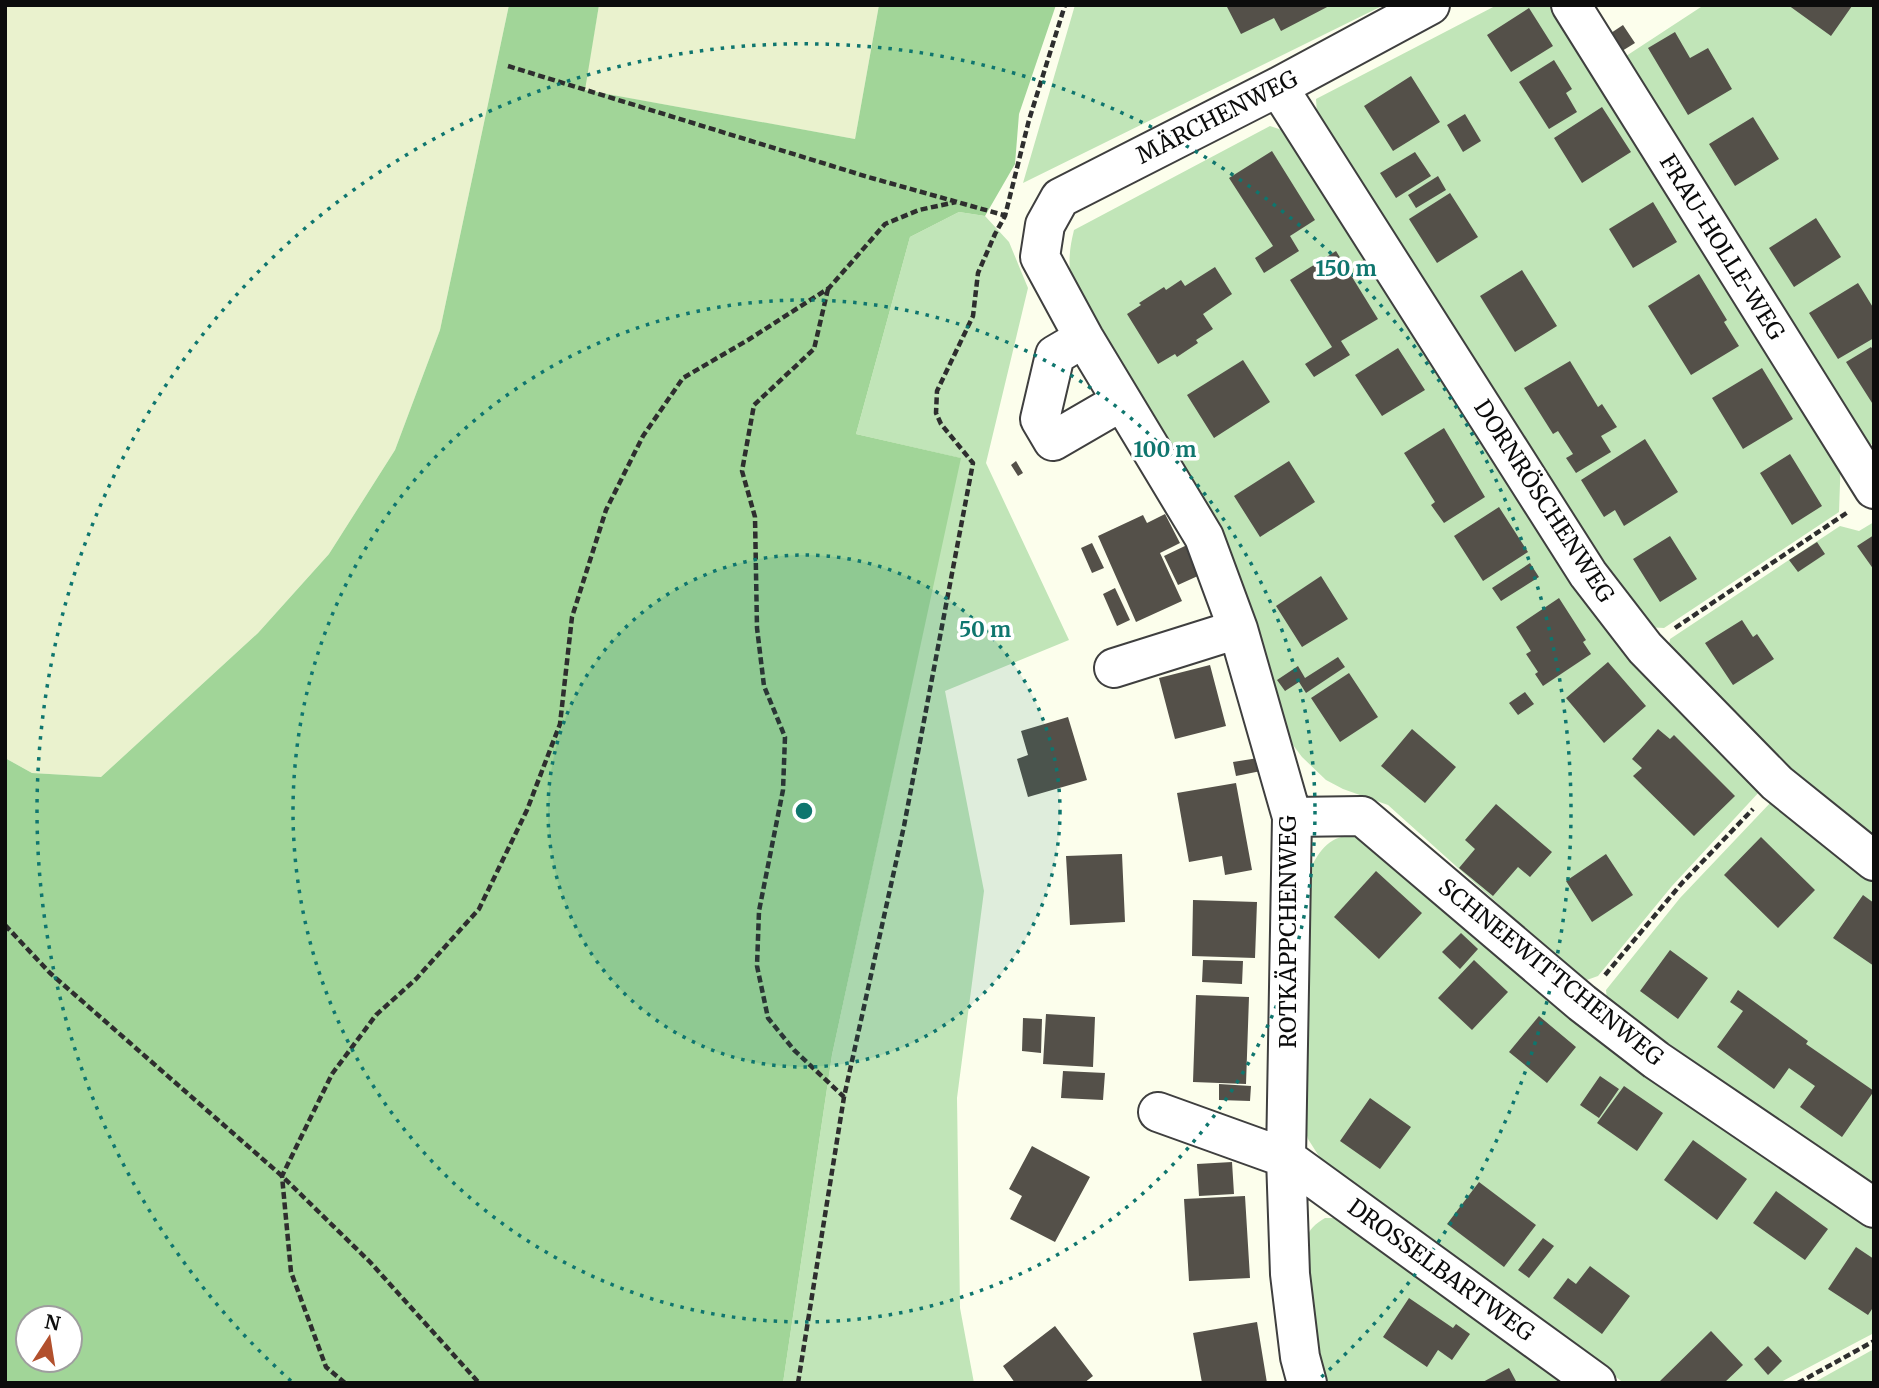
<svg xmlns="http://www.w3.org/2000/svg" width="1879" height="1388" font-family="Merriweather,serif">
<rect width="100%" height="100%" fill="#fcfeec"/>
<path fill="#eaf2ce" d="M 5,5 L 509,5 L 440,330 L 395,450 L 329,554 L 258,633 L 101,777 L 32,773 L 5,758 Z
M 599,5 L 879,5 L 855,139 L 584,90 Z"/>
<path fill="#c1e5b8" d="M 1075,5 L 1384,5 L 1023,183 Z
M 1497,5 L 1554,5 L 1841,455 L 1839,512 L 1664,628 L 1645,627 L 1623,597 L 1317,115 L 1316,99 Z
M 1704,5 L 1874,5 L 1874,445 L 1864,442 L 1620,60 Z
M 1270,126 L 1282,130 L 1561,560 L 1760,791 L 1672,886 L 1598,976 L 1584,981 L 1388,805 L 1343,789 L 1326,780 L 1302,757 L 1293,745 L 1072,285 C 1068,264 1069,250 1074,230 Z
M 959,212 L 985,216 L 1009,242 L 1028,288 L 986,463 L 1069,640 L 945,691 L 984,891 L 957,1098 L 960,1308 L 974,1383 L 783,1383 L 832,1055 L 960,458 L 856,434 L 910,237 Z
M 1874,522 L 1874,842 L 1821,801 L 1668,652 L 1670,639 L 1840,526 L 1859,531 Z
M 1772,801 L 1874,884 L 1874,1188 L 1607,1000 L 1606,990 L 1680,898 Z
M 1357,834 L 1777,1163 L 1874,1230 L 1874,1333 L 1779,1383 L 1624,1383 L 1322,1161 L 1308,1139 L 1305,1129 L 1309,872 C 1320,848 1330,836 1357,834 Z
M 1325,1218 L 1338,1218 L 1564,1383 L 1325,1383 L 1318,1354 L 1306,1240 C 1309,1229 1315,1224 1325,1218 Z
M 1874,1349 L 1874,1383 L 1813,1383 Z"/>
<path fill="#a1d598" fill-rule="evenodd" d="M 509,5 L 599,5 L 585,90 L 855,139 L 879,5 L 1056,5 L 1019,114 L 1015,164 L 985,216 L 959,212 L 910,237 L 856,434 L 961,458 L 832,1055 L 783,1383 L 5,1383 L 5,758 L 32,773 L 101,777 L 258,633 L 329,554 L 395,450 L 440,330 ZM 28,1318 L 70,1318 L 70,1360 L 28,1360 Z"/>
<path fill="#545049" d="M 1226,5 L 1331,5 L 1281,31 L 1274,18 L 1241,34 Z
M 1788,5 L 1851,5 L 1852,6 L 1831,36 Z
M 1529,8 L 1553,46 L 1511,72 L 1487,35 Z
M 1623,25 L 1635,43 L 1622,51 L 1611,33 Z
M 1675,32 L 1690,58 L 1708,48 L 1732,89 L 1688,115 L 1648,48 Z
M 1554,60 L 1572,89 L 1566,93 L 1577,112 L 1549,129 L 1519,82 Z
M 1411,76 L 1440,122 L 1393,151 L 1364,106 Z
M 1602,107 L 1631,152 L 1582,183 L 1554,138 Z
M 1465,114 L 1481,141 L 1463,152 L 1447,125 Z
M 1753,117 L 1779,159 L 1735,186 L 1709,144 Z
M 1272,151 L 1315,220 L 1290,236 L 1299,251 L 1264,273 L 1255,258 L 1273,246 L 1229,178 Z
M 1415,152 L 1431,176 L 1396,198 L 1380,173 Z
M 1438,176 L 1446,190 L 1416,208 L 1408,195 Z
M 1450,193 L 1478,237 L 1437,263 L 1409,219 Z
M 1653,202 L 1677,242 L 1633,268 L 1609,229 Z
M 1816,218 L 1841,257 L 1794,287 L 1769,248 Z
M 1336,251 L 1378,319 L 1341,341 L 1350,355 L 1314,377 L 1305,364 L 1332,347 L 1290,280 Z
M 1215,267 L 1232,294 L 1203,314 L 1213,329 L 1196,340 L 1198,343 L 1177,357 L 1175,354 L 1158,364 L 1127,314 L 1141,305 L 1139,303 L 1164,287 L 1166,290 L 1181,280 L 1185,286 Z
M 1522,270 L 1557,326 L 1515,352 L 1480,296 Z
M 1699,274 L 1727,320 L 1724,322 L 1739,346 L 1691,375 L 1648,306 Z
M 1858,283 L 1874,309 L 1874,338 L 1838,359 L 1809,313 Z
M 1871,347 L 1874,351 L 1874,406 L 1846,362 Z
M 1398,348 L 1425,390 L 1382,416 L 1355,375 Z
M 1243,360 L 1270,402 L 1214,438 L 1187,395 Z
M 1570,361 L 1598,407 L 1602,404 L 1617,427 L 1601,436 L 1611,452 L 1576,473 L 1566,458 L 1573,454 L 1558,431 L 1553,434 L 1524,388 Z
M 1762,368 L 1793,419 L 1743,449 L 1712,398 Z
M 1444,428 L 1485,497 L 1444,523 L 1431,505 L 1435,502 L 1404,453 Z
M 1645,439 L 1678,492 L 1624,526 L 1615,510 L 1604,517 L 1581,480 Z
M 1790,454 L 1822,506 L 1792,525 L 1760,473 Z
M 1016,461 L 1023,473 L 1018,476 L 1011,465 Z
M 1289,461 L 1315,502 L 1260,537 L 1234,496 Z
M 1499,507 L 1528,552 L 1483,581 L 1454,536 Z
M 1165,514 L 1180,543 L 1160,553 L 1182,601 L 1136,622 L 1098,536 L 1143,515 L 1147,523 Z
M 1874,535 L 1874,570 L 1857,546 Z
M 1670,536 L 1697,579 L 1660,602 L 1633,559 Z
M 1817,542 L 1825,554 L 1798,572 L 1789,560 Z
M 1092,543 L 1104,568 L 1092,573 L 1081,548 Z
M 1187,545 L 1200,575 L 1178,585 L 1164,556 Z
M 1530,563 L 1539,577 L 1501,601 L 1492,588 Z
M 1321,576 L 1348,619 L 1302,647 L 1276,606 Z
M 1115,588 L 1130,620 L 1117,626 L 1103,594 Z
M 1559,598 L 1586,640 L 1583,642 L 1591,654 L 1543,686 L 1535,674 L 1538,672 L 1526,654 L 1531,651 L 1516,627 Z
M 1742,620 L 1753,637 L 1757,634 L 1774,659 L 1733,685 L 1705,643 Z
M 1338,657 L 1345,667 L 1306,693 L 1299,682 L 1285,691 L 1277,680 L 1298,666 L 1305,678 Z
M 1608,662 L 1646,706 L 1604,743 L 1566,698 Z
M 1210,665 L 1226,726 L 1175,739 L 1159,678 Z
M 1349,673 L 1378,717 L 1340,742 L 1311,698 Z
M 1525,692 L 1534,704 L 1518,715 L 1509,703 Z
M 1068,717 L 1087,780 L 1028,797 L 1017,759 L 1028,755 L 1021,731 Z
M 1412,729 L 1456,767 L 1425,803 L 1381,766 Z
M 1658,729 L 1670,739 L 1674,735 L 1735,796 L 1694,836 L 1633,776 L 1642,768 L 1632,759 Z
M 1258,758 L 1261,771 L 1236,776 L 1233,762 Z
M 1236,783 L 1252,870 L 1225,875 L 1222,856 L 1189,862 L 1177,793 Z
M 1496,804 L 1552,852 L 1530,877 L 1518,867 L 1493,896 L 1459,868 L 1475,849 L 1465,840 Z
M 1761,837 L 1815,890 L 1778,928 L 1724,875 Z
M 1122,854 L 1125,922 L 1070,925 L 1066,856 Z
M 1606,854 L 1633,895 L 1592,922 L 1566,881 Z
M 1376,871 L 1422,913 L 1379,959 L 1334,917 Z
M 1863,895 L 1874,903 L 1874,966 L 1833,938 Z
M 1193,900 L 1257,902 L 1255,958 L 1192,956 Z
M 1461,933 L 1478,949 L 1460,969 L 1442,952 Z
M 1670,950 L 1708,978 L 1678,1019 L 1640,991 Z
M 1203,960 L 1243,961 L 1242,984 L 1202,982 Z
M 1474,960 L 1508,992 L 1472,1030 L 1438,998 Z
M 1738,990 L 1808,1041 L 1806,1044 L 1874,1091 L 1842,1137 L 1800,1107 L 1815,1086 L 1789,1068 L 1774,1089 L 1717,1047 L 1743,1011 L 1730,1002 Z
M 1196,995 L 1249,997 L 1246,1084 L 1193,1082 Z
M 1046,1014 L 1095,1017 L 1093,1067 L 1043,1064 Z
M 1539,1016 L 1576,1047 L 1547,1083 L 1509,1052 Z
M 1023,1018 L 1042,1019 L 1041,1053 L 1022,1051 Z
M 1063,1071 L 1105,1073 L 1103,1100 L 1061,1098 Z
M 1600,1076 L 1619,1089 L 1599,1118 L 1580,1105 Z
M 1219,1084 L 1251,1086 L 1250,1101 L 1219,1100 Z
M 1624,1086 L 1663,1113 L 1637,1151 L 1597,1123 Z
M 1370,1098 L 1411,1127 L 1380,1169 L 1340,1141 Z
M 1693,1140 L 1747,1179 L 1717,1220 L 1664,1180 Z
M 1032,1146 L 1090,1177 L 1055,1242 L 1010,1219 L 1022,1196 L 1009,1189 Z
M 1232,1162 L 1234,1194 L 1199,1196 L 1197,1164 Z
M 1479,1182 L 1536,1225 L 1504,1267 L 1447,1224 Z
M 1776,1191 L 1828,1229 L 1805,1260 L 1753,1223 Z
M 1245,1196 L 1250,1278 L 1189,1281 L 1184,1199 Z
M 1543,1238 L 1554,1246 L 1529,1278 L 1518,1270 Z
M 1856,1247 L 1874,1259 L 1874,1306 L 1868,1315 L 1828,1289 Z
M 1590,1266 L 1630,1296 L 1602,1334 L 1553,1298 L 1568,1278 L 1576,1284 Z
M 1409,1298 L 1453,1328 L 1456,1324 L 1470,1334 L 1452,1360 L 1438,1350 L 1427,1367 L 1383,1337 Z
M 1257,1322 L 1267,1383 L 1202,1383 L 1193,1333 Z
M 1055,1326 L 1093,1376 L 1084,1383 L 1015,1383 L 1003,1366 Z
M 1711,1331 L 1743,1365 L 1724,1383 L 1658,1383 Z
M 1768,1346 L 1782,1361 L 1768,1375 L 1754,1359 Z
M 1509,1368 L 1517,1383 L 1481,1383 Z"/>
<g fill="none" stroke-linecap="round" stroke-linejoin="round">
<g stroke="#3f3f3f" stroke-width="42">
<path id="minor" d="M 1571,5 L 1874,489
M 1278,87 L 1588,574 L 1645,648 L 1777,783 L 1874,861
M 1084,338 L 1055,355 L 1040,419 L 1053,441 L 1122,401
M 1114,668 L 1238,629
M 1292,817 L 1362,816 L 1582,1003 L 1656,1060 L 1874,1208
M 1158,1112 L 1286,1158 L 1596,1383
M 1307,1383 L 1300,1357 L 1290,1274 L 1286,1158 L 1292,817 L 1238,629 L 1204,537 L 1084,338 L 1040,257 L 1045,225 L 1060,198 L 1278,87 L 1430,5"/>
</g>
<path stroke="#2e2e2e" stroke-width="4.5" stroke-dasharray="7 3.5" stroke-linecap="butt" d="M 508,66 L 868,177 L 1007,216
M 828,289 L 814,349 L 754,405 L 742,471 L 755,517 L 757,628 L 764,686 L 785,737 L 783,790 L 759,911 L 757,966 L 768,1018 L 794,1050 L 844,1097
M 1675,628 L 1848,512
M 5,925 L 50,973 L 282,1176 L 370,1262 L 479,1383
M 1605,975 L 1682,883 L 1753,809
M 345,1383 L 326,1367 L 291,1272 L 282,1176 L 332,1074 L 376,1015 L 416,979 L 479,909 L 527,810 L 560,724 L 572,617 L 606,510 L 643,436 L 683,378 L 748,340 L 829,288 L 885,224 L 919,210 L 956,202
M 798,1383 L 844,1097 L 904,826 L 973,463 L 941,424 L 936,413 L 937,391 L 973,316 L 978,273 L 995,234 L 1005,216 L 1029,120 L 1065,5
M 1798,1383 L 1874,1341"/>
<use href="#minor" stroke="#fff" stroke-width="38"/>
</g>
<circle cx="804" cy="811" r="256" fill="#0f766e" fill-opacity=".12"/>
<g fill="none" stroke="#0f766e" stroke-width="3.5" stroke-dasharray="3.5 7">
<circle cx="804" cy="811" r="256"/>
<circle cx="804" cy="811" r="511"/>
<path d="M291 1381A767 767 0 1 1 1317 1381"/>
</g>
<g text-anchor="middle" stroke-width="7" stroke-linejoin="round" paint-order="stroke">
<g font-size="23" fill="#0c0c0c" stroke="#fff">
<text transform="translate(1217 117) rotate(-27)" y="8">MÄRCHENWEG</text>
<text transform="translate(1722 247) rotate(58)" y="8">FRAU-HOLLE-WEG</text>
<text transform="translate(1544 501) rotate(57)" y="8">DORNRÖSCHENWEG</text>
<text transform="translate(1288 932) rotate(-90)" y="8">ROTKÄPPCHENWEG</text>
<text transform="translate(1551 972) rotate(39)" y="8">SCHNEEWITTCHENWEG</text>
<text transform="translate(1441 1270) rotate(36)" y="8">DROSSELBARTWEG</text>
</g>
</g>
<circle cx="804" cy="811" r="10" fill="#0f766e" stroke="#fff" stroke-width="3.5"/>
<g font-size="21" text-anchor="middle" font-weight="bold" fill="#0f766e" stroke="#fff" stroke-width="7" stroke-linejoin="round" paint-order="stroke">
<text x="1346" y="276">150 m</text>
<text x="1165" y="457">100 m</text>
<text x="985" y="637">50 m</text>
</g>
<rect width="1879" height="1388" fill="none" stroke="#0c0c0c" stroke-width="14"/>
<g transform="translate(49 1339) rotate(12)"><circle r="33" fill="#ffffff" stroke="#9e9e9e" stroke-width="2"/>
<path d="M0-5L12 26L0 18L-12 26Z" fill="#b2502d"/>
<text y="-10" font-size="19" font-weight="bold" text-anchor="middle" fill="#0c0c0c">N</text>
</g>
</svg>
